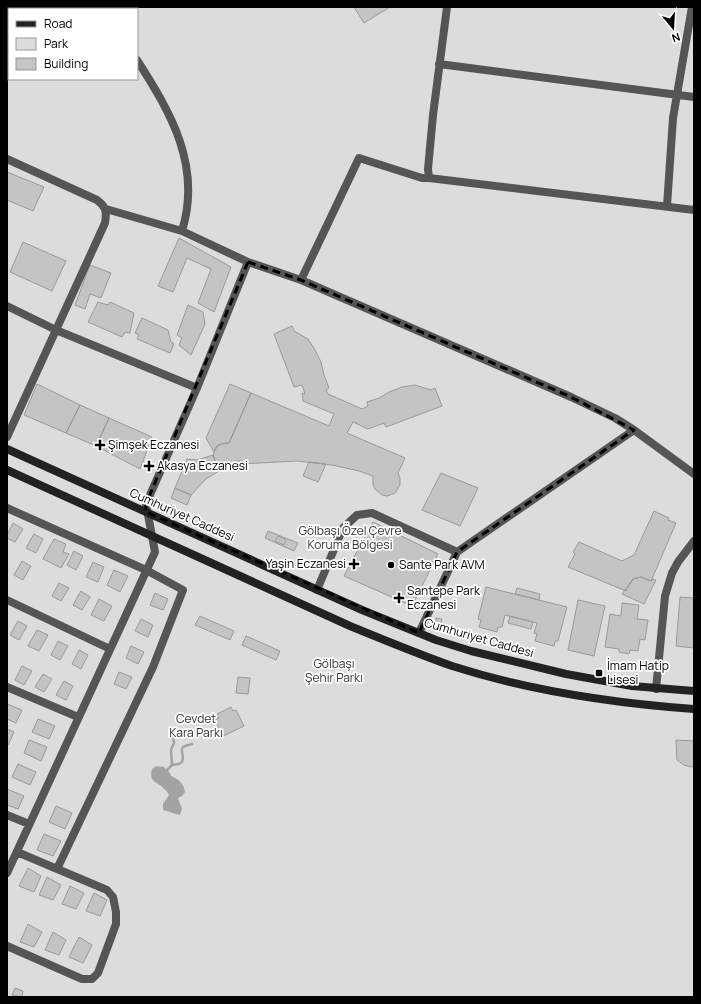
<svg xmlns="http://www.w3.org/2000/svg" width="701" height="1004" font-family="Manrope,sans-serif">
<rect width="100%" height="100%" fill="#fff"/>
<path fill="#dcdcdc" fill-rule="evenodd" d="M 7,7 L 694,7 L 694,997 L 7,997 ZM 9,9 L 137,9 L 137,79 L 9,79 Z"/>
<path fill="#a3a3a3" d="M 156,766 L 164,767 L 170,773 L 171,776 C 179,779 184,784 185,792 L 182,796 L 178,798 L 182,809 L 180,815 C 178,815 167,811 163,810 L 163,804 L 169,795 C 168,794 167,791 165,790 C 159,781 148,784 152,769 Z"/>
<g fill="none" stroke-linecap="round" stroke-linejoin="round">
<path stroke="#a3a3a3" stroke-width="2.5" d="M 172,765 L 171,750 L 174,743 L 173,737 L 176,734 L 186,730
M 167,770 L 172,765 L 179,764 L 182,762 C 186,751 174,748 192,744"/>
</g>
<path fill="#c4c4c4" stroke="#999" d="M 354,7 L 390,7 L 364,23 Z
M 7,172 L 44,187 L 33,211 L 7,200 Z
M 179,238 L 231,267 L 214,312 L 198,303 L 211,269 L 187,258 L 173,292 L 158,286 Z
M 23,242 L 66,261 L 52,291 L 10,272 Z
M 90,265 L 111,273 L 101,298 L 90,294 L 85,309 L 75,305 Z
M 98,302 L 108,305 L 110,302 L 134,313 L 130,333 L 125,332 L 122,337 L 88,322 Z
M 188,305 L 203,312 L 205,324 L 191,355 L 179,345 L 182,338 L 177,335 Z
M 142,318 L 168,330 L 171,342 L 174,344 L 170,353 L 137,339 L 139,335 L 135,333 Z
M 292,326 L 294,331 L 308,339 L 315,350 L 321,362 L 324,375 L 329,388 L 326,390 L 328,394 L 362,409 L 368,406 L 367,402 L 379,398 L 389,392 L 402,387 L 415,385 L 431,390 L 435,388 L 442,406 L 386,427 L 384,423 L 368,429 L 353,422 L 347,433 L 405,458 L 398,473 L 400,478 L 400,485 L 395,493 L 387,496 L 382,495 L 375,489 L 373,485 L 373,476 L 359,471 L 332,465 L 297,461 L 241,464 L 242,461 L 235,461 L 231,465 L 227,467 L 219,465 L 216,463 L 213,456 L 215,448 L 221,444 L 229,443 L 251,393 L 329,426 L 334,414 L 303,401 L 302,393 L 305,394 L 302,385 L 294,387 L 274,334 Z
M 37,384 L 80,405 L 66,433 L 24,415 Z
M 230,384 L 251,393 L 229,443 L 225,443 L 218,445 L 214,452 L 206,438 Z
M 80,405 L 109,418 L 96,446 L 66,433 Z
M 109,418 L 152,437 L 140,469 L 96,446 Z
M 213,455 L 216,463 L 222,469 L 206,479 L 191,495 L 175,488 L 187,459 L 197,460 Z
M 309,462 L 326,464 L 318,482 L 303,476 Z
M 441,473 L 478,488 L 460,526 L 422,510 Z
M 175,488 L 191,495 L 187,505 L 171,498 Z
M 654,511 L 669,518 L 668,520 L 676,523 L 651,581 L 641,577 L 633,579 L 626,591 L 568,567 L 575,554 L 573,552 L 579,542 L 622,561 L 634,555 Z
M 373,522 L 438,554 L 412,606 L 344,576 Z
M 13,523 L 23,529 L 15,542 L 7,538 L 7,535 Z
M 268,531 L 298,543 L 294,551 L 265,538 Z
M 34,534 L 43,539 L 36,553 L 26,548 Z
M 278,536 L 286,540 L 284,545 L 275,541 Z
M 54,539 L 66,544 L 63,552 L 69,554 L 61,568 L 43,559 Z
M 74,551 L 83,556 L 76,570 L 67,565 Z
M 22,561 L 31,566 L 23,580 L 14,575 Z
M 93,562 L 104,567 L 98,582 L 86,577 Z
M 114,570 L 128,576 L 120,592 L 107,585 Z
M 641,577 L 651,581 L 652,579 L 656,580 L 644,604 L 622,594 L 633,579 Z
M 59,583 L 69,588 L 61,601 L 52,596 Z
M 486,587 L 567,607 L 558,641 L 555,641 L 554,646 L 535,641 L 537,634 L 534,633 L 537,623 L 505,615 L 502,627 L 498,627 L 497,632 L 479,627 L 481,620 L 478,619 Z
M 517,588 L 540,594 L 539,600 L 515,594 Z
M 81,591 L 90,597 L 82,610 L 73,605 Z
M 155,593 L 168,599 L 163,610 L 150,605 Z
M 680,597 L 694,598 L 694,648 L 676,646 Z
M 99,599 L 112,606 L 104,621 L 91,615 Z
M 578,600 L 605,606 L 594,656 L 568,650 Z
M 622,603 L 639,605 L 637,619 L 648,620 L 645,640 L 640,639 L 638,651 L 630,650 L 629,654 L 619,652 L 619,649 L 605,647 L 610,614 L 621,616 Z
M 200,616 L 234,631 L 230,640 L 195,625 Z
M 510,616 L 533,622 L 531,629 L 508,623 Z
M 436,618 L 442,619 L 440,627 L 435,626 Z
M 141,619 L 153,625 L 148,637 L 135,631 Z
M 18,621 L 27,626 L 19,640 L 10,635 Z
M 37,630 L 48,635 L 39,651 L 28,646 Z
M 246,636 L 280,651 L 276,660 L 242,645 Z
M 58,641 L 68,646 L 60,660 L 51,655 Z
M 131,646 L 144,652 L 138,664 L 126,658 Z
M 79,650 L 88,655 L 81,669 L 72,664 Z
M 22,666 L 32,671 L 24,685 L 15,680 Z
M 119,672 L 132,677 L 126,689 L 114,684 Z
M 43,674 L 52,679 L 44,692 L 35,687 Z
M 238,677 L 250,678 L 248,694 L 236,693 Z
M 64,681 L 73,686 L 66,700 L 56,695 Z
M 7,704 L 22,710 L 16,723 L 7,719 Z
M 231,707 L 233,711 L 236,710 L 244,726 L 223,736 L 215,720 L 219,718 L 217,714 Z
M 38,719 L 55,726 L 49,739 L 32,732 Z
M 7,729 L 14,732 L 8,745 L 7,744 Z
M 29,740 L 47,747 L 41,761 L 24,753 Z
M 676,740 L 694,741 L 694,766 L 691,767 L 684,765 L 677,760 Z
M 18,764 L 36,772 L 30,785 L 12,777 Z
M 7,789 L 24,796 L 18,809 L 7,805 Z
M 56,806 L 72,813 L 65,829 L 49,822 Z
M 44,834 L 61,841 L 53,856 L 37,850 Z
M 28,868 L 41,876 L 34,892 L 19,886 Z
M 47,877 L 61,885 L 53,900 L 39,895 Z
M 70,886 L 84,893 L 76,909 L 62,904 Z
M 94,893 L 107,900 L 100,916 L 86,911 Z
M 28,924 L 42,932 L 34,947 L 20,942 Z
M 53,932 L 66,940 L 59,955 L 45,950 Z
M 79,937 L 92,945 L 83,963 L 69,957 Z
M 15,988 L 23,991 L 22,997 L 12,995 Z"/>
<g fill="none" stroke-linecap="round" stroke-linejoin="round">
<path stroke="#555" stroke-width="8" d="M 104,7 L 105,9
M 447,7 L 433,115 L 428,169 L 429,178 L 694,210
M 39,9 L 41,7
M 7,35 L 9,37
M 7,45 L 9,43
M 137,60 C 171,113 202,166 182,231
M 439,64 L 694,97
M 7,159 L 97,200 C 106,207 107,211 105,223 L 7,437
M 667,206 L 673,118 L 692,7
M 248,262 L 301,280 L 571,397 L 615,418 L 634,430 L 694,474
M 301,280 L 359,158 L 422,178 L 429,178
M 7,306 L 56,330 L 197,388
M 7,508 L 146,570 L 183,590 L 153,667 L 57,869
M 457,552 L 634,430
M 317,590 L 343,528 L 357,515 L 372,513 L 457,552 L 419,633
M 7,600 L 110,649
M 7,687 L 78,717
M 656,689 L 665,596 L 672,573 L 678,562 L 694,541
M 7,815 L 29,824
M 7,873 L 155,552 L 146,504 L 197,388 L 248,262 L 182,231 L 106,209
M 7,946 L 82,979 L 92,979 L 98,973 L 116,924 L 116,912 L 113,897 L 107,890 L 17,852"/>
<path stroke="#222" stroke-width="8" d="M 7,449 L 362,610 L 436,640 L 471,651 L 566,674 L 632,686 L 694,691
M 7,470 L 350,626 C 384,640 418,654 452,666 C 530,691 612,703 694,709"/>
</g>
<path fill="none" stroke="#000" stroke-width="3" stroke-dasharray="8 5" stroke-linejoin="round" d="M 248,262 L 301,280 L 571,397 L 634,430 L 457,552 L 419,633 L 146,512 L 146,504 Z"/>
<g fill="#000" stroke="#fff" stroke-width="1.5">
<path d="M98 439h4v4h4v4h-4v4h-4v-4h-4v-4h4z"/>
<path d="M147 460h4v4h4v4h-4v4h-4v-4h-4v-4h4z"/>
<path d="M352 558h4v4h4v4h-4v4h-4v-4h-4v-4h4z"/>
<circle cx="391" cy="565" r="4"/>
<path d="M397 592h4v4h4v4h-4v4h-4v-4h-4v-4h4z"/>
<rect x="595" y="669" width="8" height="8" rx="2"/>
</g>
<g text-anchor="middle" stroke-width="3.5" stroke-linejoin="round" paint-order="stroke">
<g font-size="12" fill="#000" stroke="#fff" text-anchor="start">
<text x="108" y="449">Şimşek Eczanesi</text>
<text x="157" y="470">Akasya Eczanesi</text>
<text x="346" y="568" text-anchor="end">Yaşin Eczanesi</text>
<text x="399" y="569">Sante Park AVM</text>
<text x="407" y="595">Santepe Park<tspan x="407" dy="14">Eczanesi</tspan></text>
<text x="607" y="670">İmam Hatip<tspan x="607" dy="14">Lisesi</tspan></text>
</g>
<g font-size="12" fill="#000" stroke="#fff">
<text transform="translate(182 515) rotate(24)" y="4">Cumhuriyet Caddesi</text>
<text transform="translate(479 638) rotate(16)" y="4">Cumhuriyet Caddesi</text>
</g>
<g font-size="12" fill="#333" stroke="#fff">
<text x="350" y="535">Gölbaşı Özel Çevre<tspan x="350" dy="14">Koruma Bölgesi</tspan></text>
<text x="334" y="668">Gölbaşı<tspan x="334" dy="14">Şehir Parkı</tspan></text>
<text x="196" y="723">Cevdet<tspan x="196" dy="14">Kara Parkı</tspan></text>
</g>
</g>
<rect width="701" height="1004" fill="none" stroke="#000000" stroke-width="16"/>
<rect x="8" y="8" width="130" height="72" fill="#ffffff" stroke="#999999"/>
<rect x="16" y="21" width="20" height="6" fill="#222222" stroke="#999999"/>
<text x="44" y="28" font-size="12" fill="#000000">Road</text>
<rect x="16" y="38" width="20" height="12" fill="#dcdcdc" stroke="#999999"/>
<text x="44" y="48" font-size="12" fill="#000000">Park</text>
<rect x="16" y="58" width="20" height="12" fill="#c4c4c4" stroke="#999999"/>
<text x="44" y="68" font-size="12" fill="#000000">Building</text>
<g transform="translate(673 28) rotate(162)" stroke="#ffffff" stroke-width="3" paint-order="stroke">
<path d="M0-3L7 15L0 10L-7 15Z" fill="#000000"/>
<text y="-6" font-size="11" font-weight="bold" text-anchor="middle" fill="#000000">N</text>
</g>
</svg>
